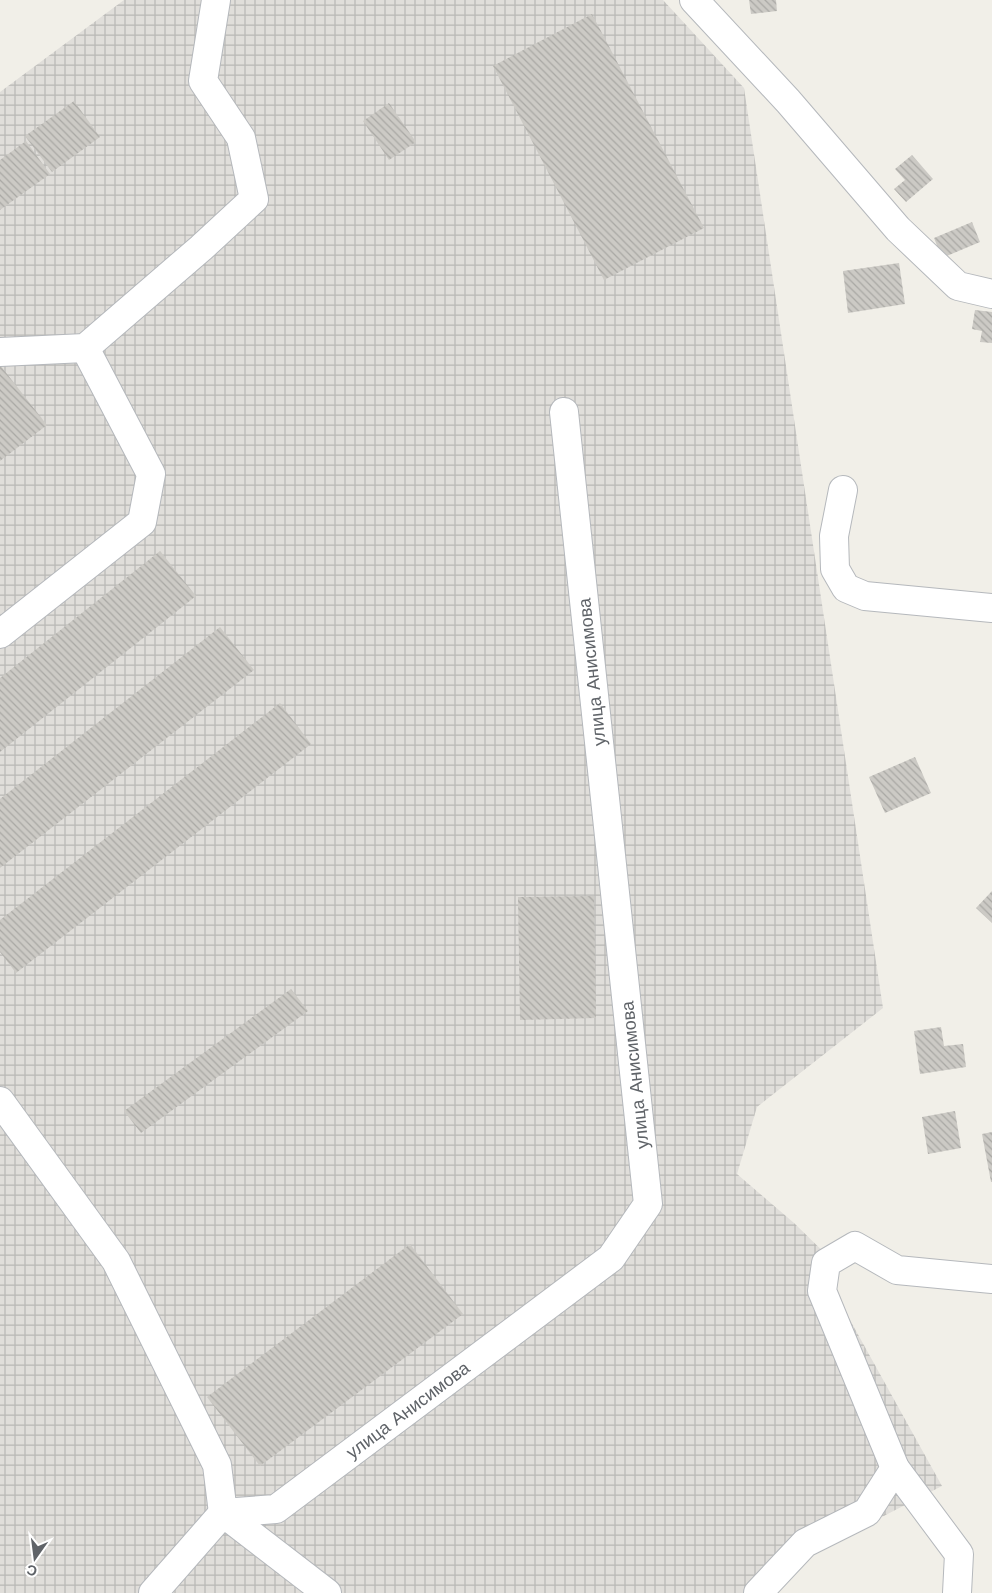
<svg xmlns="http://www.w3.org/2000/svg" width="992" height="1593" font-family="'Work Sans',sans-serif">
<defs>
<pattern id="industrial-grid" width="8" height="8" patternUnits="userSpaceOnUse" patternTransform="scale(1.25)"><rect width="8" height="8" fill="#e0deda"/><path d="M0 4h8M4 0v8" fill="none" stroke="#b9b8b5"/></pattern>
<pattern id="building-back-hatch" width="6" height="6" patternUnits="userSpaceOnUse" patternTransform="scale(1.25)"><rect width="6" height="6" fill="#cccac5"/><path d="M-1 5l2 2M0 0l6 6M5-1l2 2" fill="none" stroke="#a9a8a4"/></pattern>
</defs>
<rect width="100%" height="100%" fill="#f1efe8"/>
<path fill="url(#industrial-grid)" d="M 124,0 L 663,0 L 744,88 L 883,1008 L 757,1107 L 737,1174 L 794,1223 L 839,1267 L 835,1293 L 942,1486 L 806,1556 L 772,1593 L 0,1593 L 0,92 Z"/>
<path fill="url(#building-back-hatch)" d="M 749,0 L 776,0 L 777,11 L 751,14 Z
M 592,14 L 704,228 L 604,280 L 493,66 Z
M 74,101 L 100,137 L 52,172 L 25,136 Z
M 389,103 L 416,142 L 389,160 L 363,121 Z
M 26,141 L 50,174 L 0,210 L 0,160 Z
M 912,155 L 933,179 L 906,202 L 894,189 L 905,180 L 895,169 Z
M 972,222 L 980,242 L 942,258 L 934,238 Z
M 899,263 L 905,304 L 848,313 L 843,271 Z
M 975,310 L 992,312 L 992,343 L 980,342 L 982,331 L 972,329 Z
M 0,365 L 47,425 L 0,461 Z
M 160,551 L 196,596 L 0,752 L 0,678 Z
M 220,627 L 254,670 L 0,868 L 0,799 Z
M 280,703 L 311,744 L 16,973 L 0,952 L 0,920 Z
M 915,757 L 931,793 L 885,813 L 869,777 Z
M 992,891 L 992,923 L 976,908 Z
M 594,896 L 596,1018 L 520,1020 L 518,897 Z
M 291,989 L 308,1011 L 141,1133 L 124,1111 Z
M 941,1027 L 944,1046 L 963,1044 L 966,1067 L 920,1074 L 914,1031 Z
M 955,1111 L 961,1148 L 928,1154 L 922,1117 Z
M 992,1132 L 992,1182 L 991,1182 L 982,1134 Z
M 410,1244 L 463,1314 L 260,1466 L 207,1397 Z"/>
<g fill="none" stroke-linecap="round" stroke-linejoin="round">
<g stroke="#b5b8bc" stroke-width="30">
<g id="minor">
<path d="M 694,0 L 788,101 L 898,229 L 958,286 L 992,294"/>
<path d="M 0,352 L 85,348 L 201,248 L 254,199 L 241,138 L 203,81 L 216,0"/>
<path d="M 843,490 L 834,536 L 835,569 L 846,588 L 865,596 L 992,608"/>
<path d="M 0,634 L 142,522 L 151,474 L 85,348"/>
<path d="M 0,1101 L 116,1261 L 217,1465 L 223,1513 L 327,1593"/>
<path id="s1" d="M 223,1513 L 276,1509 L 611,1258 L 648,1204 L 564,412"/>
<path d="M 153,1593 L 223,1513"/>
<path d="M 758,1593 L 805,1543 L 867,1512 L 895,1468"/>
<path d="M 957,1593 L 959,1554 L 895,1468 L 822,1291 L 826,1263 L 855,1246 L 897,1270 L 992,1279"/>
</g>
</g>
<use href="#minor" stroke="#fff" stroke-width="28"/>
</g>
<g text-anchor="middle" stroke-width="4" stroke-linejoin="round" paint-order="stroke">
<g font-size="18" fill="#5f6368" stroke="#fff">
<text transform="translate(592 672) rotate(-96)" y="6">улица Анисимова</text>
<text transform="translate(635 1075) rotate(-96)" y="6">улица Анисимова</text>
<text dy="6" stroke="none"><textPath href="#s1" startOffset="218">улица Анисимова</textPath></text>
</g>
</g>
<g transform="translate(35 1558) rotate(194)" stroke="#ffffff" stroke-width="4" paint-order="stroke">
<path d="M0-4L9 19L0 12L-9 19Z" fill="#5f6368"/>
<text y="-8" font-size="14" font-weight="bold" text-anchor="middle" fill="#5f6368">С</text>
</g>
</svg>
